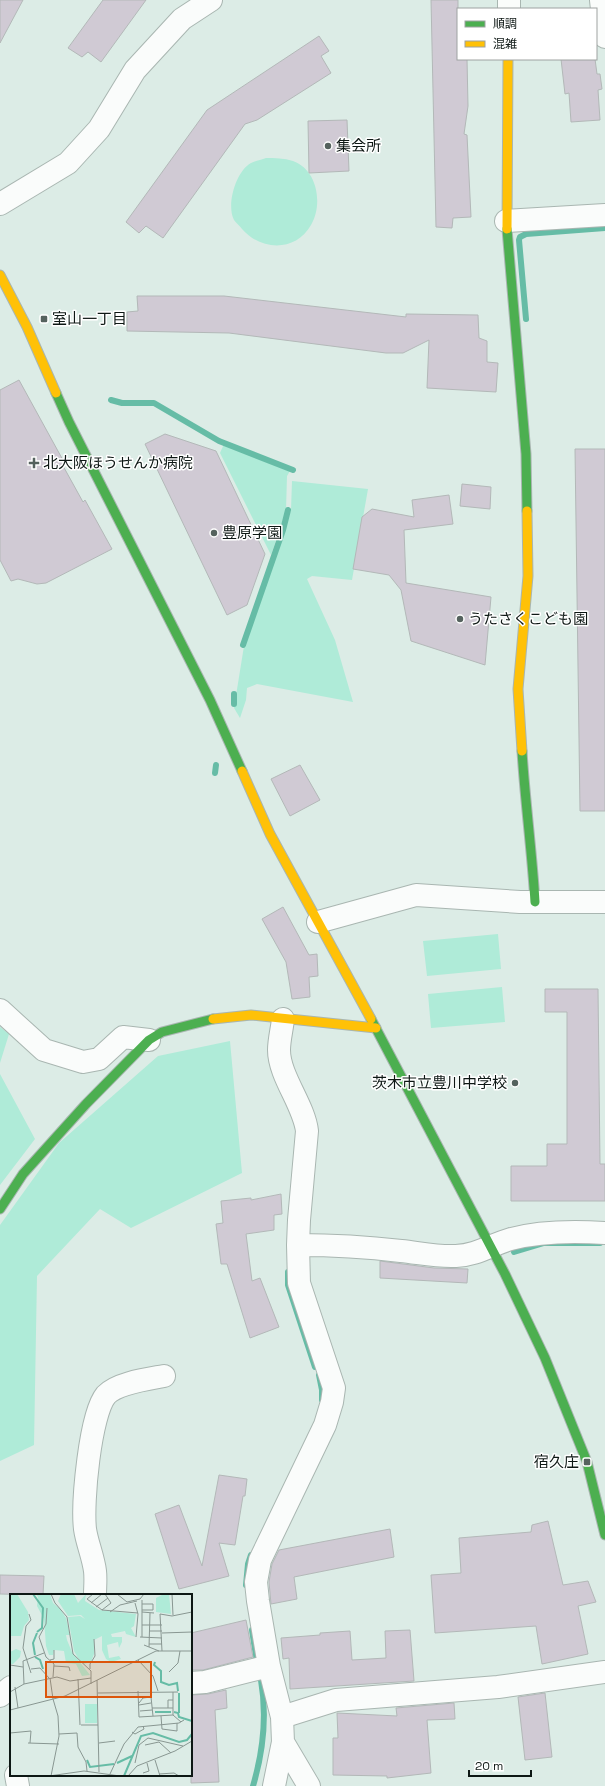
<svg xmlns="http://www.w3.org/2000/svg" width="605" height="1786" font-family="'Space Grotesk','Noto Sans JP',sans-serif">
<rect width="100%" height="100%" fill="#dcece6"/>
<path fill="#afebd8" d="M 266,158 C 275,158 284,158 293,161 C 318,170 323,205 311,225 C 296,252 261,251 242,229 C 240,226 236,223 234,220 C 226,205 236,171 251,163 C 255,161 261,160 266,158 Z
M 224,444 L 290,471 L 287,476 L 286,511 L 271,555 L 220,453 Z
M 292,481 L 368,489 L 352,580 L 312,576 L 307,579 L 335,640 L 353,702 L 257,684 L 247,688 L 246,700 L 240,718 L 234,708 L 244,646 L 291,510 Z
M 498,934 L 501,969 L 427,976 L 423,941 Z
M 502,987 L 505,1022 L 431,1028 L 428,994 Z
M 0,1027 L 9,1034 L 0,1063 Z
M 230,1041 L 242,1173 L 131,1228 L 100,1209 L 37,1276 L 34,1445 L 0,1461 L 0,1225 L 59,1143 L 158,1056 Z
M 0,1074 L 35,1139 L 0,1185 Z"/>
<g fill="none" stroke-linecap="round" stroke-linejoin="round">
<path stroke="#66bca6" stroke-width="6" d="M 526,319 L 519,240 L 520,237 L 526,234 L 605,228
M 111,400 L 122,403 L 154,403 L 219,441 L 293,470
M 243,645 L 283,530 L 288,510
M 234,694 L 234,704
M 215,773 L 216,765
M 514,1252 L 544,1243 L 600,1243
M 288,1272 L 288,1285 L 315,1367
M 319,1375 L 322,1390 L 322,1400
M 246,1585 L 248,1564 L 251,1555
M 252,1630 L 257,1662
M 253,1786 C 263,1752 267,1715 261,1680"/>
</g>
<path fill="#d0cad4" stroke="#b3b8b8" d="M 0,0 L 23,0 L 0,43 Z
M 103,0 L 146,0 L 101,62 L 88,52 L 82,57 L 68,48 Z
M 431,0 L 458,0 L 458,59 L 467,59 L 468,106 L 464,134 L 467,135 L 471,217 L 453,218 L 452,228 L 436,227 Z
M 319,36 L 329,51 L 321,56 L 331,73 L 257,120 L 245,124 L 163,238 L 146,226 L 139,233 L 126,222 L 207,110 Z
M 561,59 L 595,59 L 597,74 L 600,74 L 602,89 L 598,90 L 600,120 L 571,122 L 569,93 L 565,94 Z
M 347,120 L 349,171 L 309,173 L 308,121 Z
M 137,296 L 224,296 L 406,317 L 406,314 L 478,315 L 479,338 L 487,341 L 487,362 L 498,363 L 496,392 L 427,388 L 429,340 L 403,353 L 386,353 L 229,333 L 127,331 L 127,312 L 138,311 Z
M 19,380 L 64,462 L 62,464 L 83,502 L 85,500 L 112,549 L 46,583 L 37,584 L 18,579 L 11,581 L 0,560 L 0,390 Z
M 165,434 L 216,451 L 265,554 L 247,605 L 227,615 L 145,444 Z
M 575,449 L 605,449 L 605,811 L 580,811 Z
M 462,484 L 491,487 L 490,509 L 460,506 Z
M 449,495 L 453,524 L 404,530 L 406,583 L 491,597 L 485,665 L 411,641 L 401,590 L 389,575 L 353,569 L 362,517 L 372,509 L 414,517 L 412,500 Z
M 300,765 L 320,800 L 290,816 L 271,779 Z
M 283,907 L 309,955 L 317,954 L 318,976 L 309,977 L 310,997 L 292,999 L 286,962 L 262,919 Z
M 545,989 L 598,989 L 600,1164 L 605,1164 L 605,1201 L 511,1201 L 511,1166 L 547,1166 L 547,1144 L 567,1144 L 567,1012 L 545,1012 Z
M 281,1194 L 282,1214 L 274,1215 L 274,1230 L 246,1234 L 252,1281 L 260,1278 L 279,1327 L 250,1338 L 227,1264 L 221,1264 L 216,1224 L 223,1223 L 221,1201 L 251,1198 L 251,1200 Z
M 380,1261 L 434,1268 L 468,1269 L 467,1283 L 380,1278 Z
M 219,1475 L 247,1479 L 245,1496 L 243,1496 L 235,1545 L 219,1543 L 229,1576 L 179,1589 L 155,1514 L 179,1505 L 202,1566 Z
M 548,1521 L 563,1585 L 588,1581 L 596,1602 L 578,1606 L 588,1654 L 542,1664 L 536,1626 L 435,1633 L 431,1575 L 461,1573 L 459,1538 L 531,1532 L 532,1525 Z
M 390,1529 L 394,1557 L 294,1577 L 297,1599 L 271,1604 L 269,1582 L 272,1564 L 279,1550 Z
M 0,1575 L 44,1576 L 43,1595 L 0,1594 Z
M 246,1620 L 253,1657 L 203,1670 L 191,1670 L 191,1633 Z
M 410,1630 L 414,1681 L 290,1689 L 289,1658 L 283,1659 L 281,1638 L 320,1635 L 320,1633 L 350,1631 L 352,1660 L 386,1658 L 385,1631 Z
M 226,1690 L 227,1708 L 215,1710 L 219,1782 L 191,1783 L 191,1695 L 208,1694 Z
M 545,1693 L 552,1757 L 525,1760 L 518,1697 Z
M 454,1703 L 455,1719 L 427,1720 L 431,1773 L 387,1778 L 387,1776 L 333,1775 L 333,1738 L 338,1738 L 337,1713 L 397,1716 L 396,1708 Z"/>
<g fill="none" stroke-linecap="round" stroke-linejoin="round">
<g stroke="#a9b6b1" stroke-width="24">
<path id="street" d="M 601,0 L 605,37
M 509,9 L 509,0
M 0,204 L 68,163 L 99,129 L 135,70 L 182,19 L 211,0
M 506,221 L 605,215
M 318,922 L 416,895 L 520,902 L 605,902
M 0,1010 L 44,1050 L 83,1062 L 99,1059 L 123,1037 L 149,1040
M 283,1019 C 282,1029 279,1040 279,1050 C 279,1076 304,1105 307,1131 L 299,1220 L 298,1245 L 299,1283 L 334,1388 L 332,1402 L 325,1425 L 260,1560 L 256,1582 L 258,1601 L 269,1666 L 282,1717 L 283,1742 L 309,1786
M 298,1245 C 332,1245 367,1247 401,1251 C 420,1253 437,1257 456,1256 C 478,1255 490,1245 511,1239 C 541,1231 574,1231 605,1233
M 95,1595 C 95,1587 96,1579 95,1571 C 93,1556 87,1543 85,1529 C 82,1503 90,1414 106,1395 C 117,1383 148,1379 164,1376
M 191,1683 L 205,1682 L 269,1666
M 0,1696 L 11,1687
M 282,1717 L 336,1700 L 498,1687 L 605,1672
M 16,1775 L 18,1786
M 274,1786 L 283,1742"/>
</g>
<g stroke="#a9b6b1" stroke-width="11">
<path id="fast" d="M 507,229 L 526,454 L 527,511
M 56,393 L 69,422 L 210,700 L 242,771
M 522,751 C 525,801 532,851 535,902
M 371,1019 L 505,1274 L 545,1358 L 587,1462 L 605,1535
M 0,1209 L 23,1174 L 86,1104 L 149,1040 L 162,1032 L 213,1019"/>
</g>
<g stroke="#a9b6b1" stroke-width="11">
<path id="slow" d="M 507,229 L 508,59
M 0,275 L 27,327 L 56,393
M 522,751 L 518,689 L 528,576 L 527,511
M 242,771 L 270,834 L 371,1019
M 213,1019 L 251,1015 L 376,1028"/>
</g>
<use href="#street" stroke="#fafcfb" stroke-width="22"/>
<use href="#fast" stroke="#4caf50" stroke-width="9"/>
<use href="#slow" stroke="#ffc107" stroke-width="9"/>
</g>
<g fill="#55625e" stroke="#fff" stroke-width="1.5">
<circle cx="328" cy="146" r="4"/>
<rect x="40" y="315" width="8" height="8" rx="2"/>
<path d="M32 457h4v4h4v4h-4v4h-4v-4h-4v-4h4z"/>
<circle cx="214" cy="533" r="4"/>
<circle cx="460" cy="619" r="4"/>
<circle cx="515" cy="1083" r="4"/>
<rect x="583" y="1458" width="8" height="8" rx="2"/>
</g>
<g text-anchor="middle" stroke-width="3" stroke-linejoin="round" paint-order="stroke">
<g font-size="15" fill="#0d1714" stroke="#fff" text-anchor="start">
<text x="336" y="151">集会所</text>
<text x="52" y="324">室山一丁目</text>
<text x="43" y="468">北大阪ほうせんか病院</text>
<text x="222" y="538">豊原学園</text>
<text x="468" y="624">うたさくこども園</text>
<text x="507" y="1088" text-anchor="end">茨木市立豊川中学校</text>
<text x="579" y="1467" text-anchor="end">宿久庄</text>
</g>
</g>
<g transform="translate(10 1594)">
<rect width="182" height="182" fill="#dcece6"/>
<path d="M 0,0 L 7,0 L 18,18 L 19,26 L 14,32 L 11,42 L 0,42 ZM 26,0 L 40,0 L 43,9 L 50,15 L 56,24 L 60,41 L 56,41 L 57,46 L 62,58 L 80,81 L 72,82 L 66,70 L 56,69 L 54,57 L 44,56 L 43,61 L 39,61 L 36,52 L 34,25 L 27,12 L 28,3 ZM 51,0 L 64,0 L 68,9 L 76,0 L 75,7 L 89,16 L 126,20 L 124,32 L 121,34 L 126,43 L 116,40 L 115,37 L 101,40 L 102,43 L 112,43 L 112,48 L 109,54 L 108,48 L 97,51 L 99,64 L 109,62 L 111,65 L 101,68 L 96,65 L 92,56 L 92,42 L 84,46 L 84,60 L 81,68 L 74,70 L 68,64 L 64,57 L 58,23 L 70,22 L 75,25 L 71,21 L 58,22 L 48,7 ZM 154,0 L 159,0 L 161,20 L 146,18 L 146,4 ZM 6,55 L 11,57 L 10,63 L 3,70 L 0,70 L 0,58 ZM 75,110 L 87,110 L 87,129 L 75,129 Z" fill="#afebd8"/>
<path fill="none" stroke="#66bca6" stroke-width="2" d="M 23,0 L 33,14 L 32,34 L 27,38M 25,61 L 23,49 L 27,39M 25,63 L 30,66 L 33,75M 145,68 L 144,71 L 151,77 L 151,88 L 159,91 L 167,89 L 168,97M 145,118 L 161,118M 164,118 L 168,119 L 169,123 L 182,127M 169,119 L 169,99M 77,166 L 80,173 L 104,170M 107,169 L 122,162M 114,182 L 131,142 L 143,139 L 169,148 L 177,146 L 182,140"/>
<path fill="none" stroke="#899792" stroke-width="1" d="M 41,0 L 45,9 L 57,23 L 63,60 L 81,77 L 81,90M 83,0 L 77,5 L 92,16 L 101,9 L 95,0M 107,0 L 117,8 L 130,5 L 134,0M 162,0 L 163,21M 81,9 L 92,0M 125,9 L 128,20 L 126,43M 86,13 L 98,4M 37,14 L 36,30 L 29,43 L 36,63 L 44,70 L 43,83M 92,16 L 128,19M 132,16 L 143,16 L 143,10 L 132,10M 100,18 L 110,11 L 127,7M 132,18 L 144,19M 19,20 L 21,26 L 16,32 L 13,54 L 21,79M 132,31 L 152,31M 139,37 L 152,37M 152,39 L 182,38M 130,43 L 152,44M 132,43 L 132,6M 139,50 L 152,50M 134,51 L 149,57M 139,53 L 140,19M 152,57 L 150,20 L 162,22 L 182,18M 40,66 L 44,65 L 44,56M 128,66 L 143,82 L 148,97M 0,71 L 13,73M 44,72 L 59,73 L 60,77M 21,75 L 30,74 L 39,84M 80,75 L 80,70 L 85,62 L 84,45M 159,78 L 168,69 L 170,57M 40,84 L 43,105M 68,85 L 70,131M 87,86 L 89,178M 14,90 L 13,67 L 34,59M 5,93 L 8,114M 128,97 L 129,123 L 163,121M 0,98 L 14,90 L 47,83 L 60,87 L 81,84M 163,98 L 163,121 L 171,128M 88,99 L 168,98M 129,109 L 133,104 L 141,103 L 143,122M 129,111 L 141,109M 142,114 L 163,114M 158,114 L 158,106 L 163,106M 0,116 L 55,102 L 146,57 L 182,57M 130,117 L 142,116M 151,122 L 152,135 L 167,137 L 167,129M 71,131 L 88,131M 122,138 L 125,140 L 134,135 L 133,132M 0,139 L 21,137 L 20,149M 49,140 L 67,139 L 68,153 L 76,168 L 77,177M 18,149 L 49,150M 89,149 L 105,147M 135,151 L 149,148 L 161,159M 145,166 L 150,182M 125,169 L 129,151 L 138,144 L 173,152M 133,179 L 139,177 L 137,169M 100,180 L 114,150 L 128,133 L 169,129 L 174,126M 149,180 L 164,179 L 169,182M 39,182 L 74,177 L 110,182M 41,182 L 49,142 L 48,122 L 43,105M 118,182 L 127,172 L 165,157 L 182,147"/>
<path fill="#dd560c" fill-opacity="0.15" stroke="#dd560c" stroke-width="2" d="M 36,68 L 141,68 L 141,103 L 36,103 Z"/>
<rect width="182" height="182" fill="none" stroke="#0d1714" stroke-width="2"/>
</g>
<rect x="457" y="8" width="140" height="52" fill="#ffffff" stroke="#9ea2a1"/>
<rect x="465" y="21" width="20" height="6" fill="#4caf50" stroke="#9ea2a1"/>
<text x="493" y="28" font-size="12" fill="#0d1714">順調</text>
<rect x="465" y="41" width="20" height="6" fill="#ffc107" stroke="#9ea2a1"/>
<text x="493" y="48" font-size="12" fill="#0d1714">混雑</text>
<path d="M469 1770v6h62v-6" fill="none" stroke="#0d1714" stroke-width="2"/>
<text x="475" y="1770" font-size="12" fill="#0d1714" stroke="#ffffff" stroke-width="3" paint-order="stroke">20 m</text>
</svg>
